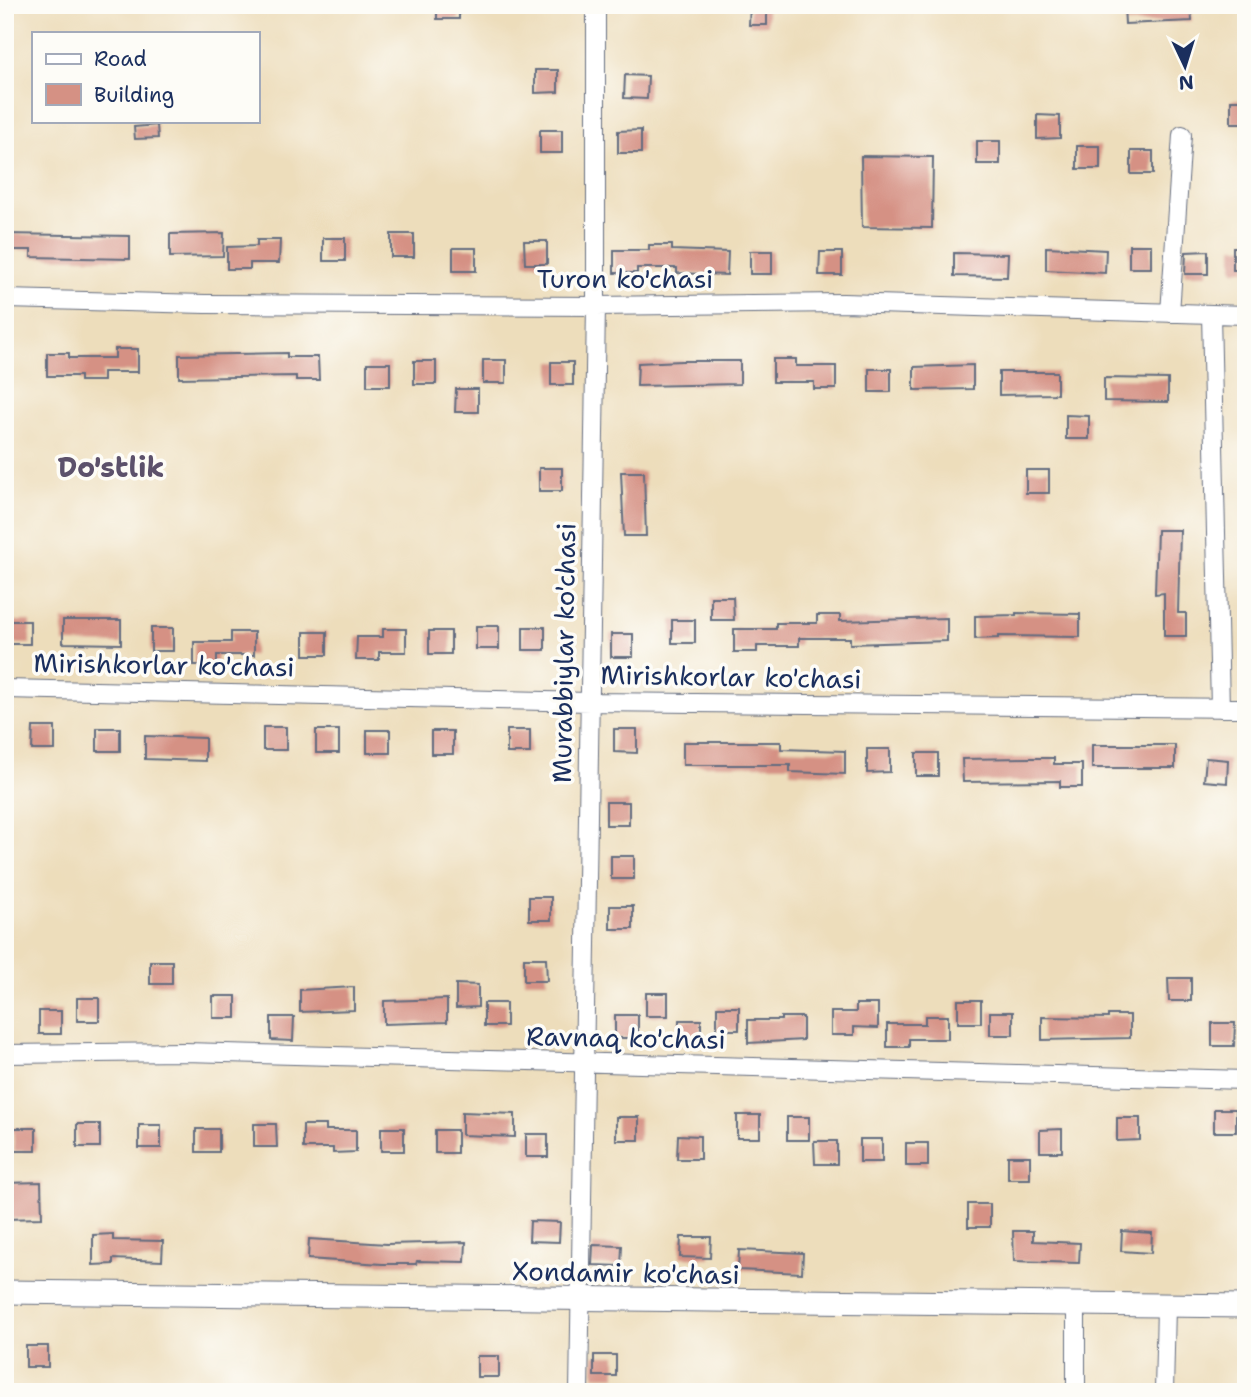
<svg xmlns="http://www.w3.org/2000/svg" width="1251" height="1397" font-family="'Shantell Sans',sans-serif">
<rect width="100%" height="100%" fill="#fdfcf7"/>
<filter id="ink" filterUnits="userSpaceOnUse"><feTurbulence type="fractalNoise" baseFrequency=".0143" numOctaves="2"/><feDisplacementMap in="SourceGraphic" scale="14" xChannelSelector="R" yChannelSelector="G"/><feConvolveMatrix kernelMatrix="1 2 1 2 8 2 1 2 1" color-interpolation-filters="sRGB"/></filter>
<filter id="wash" filterUnits="userSpaceOnUse"><feTurbulence type="fractalNoise" baseFrequency=".00686" numOctaves="4" result="noise"/><feDisplacementMap in="SourceGraphic" scale="28" xChannelSelector="R" yChannelSelector="G"/><feGaussianBlur stdDeviation="1.57" result="paint"/><feColorMatrix in="noise" values="0 0 0 0 0 0 0 0 0 0 0 0 0 0 0 0 0 1.4 0 .05"/><feComposite in="paint" operator="in"/></filter>
<g filter="url(#wash)">
<rect width="100%" height="100%" fill="#edddbb"/>
<g id="blocks">
<path fill="#d59184" d="M 437,5 L 459,5 L 459,19 L 437,19 Z
M 750,5 L 767,5 L 767,25 L 749,25 Z
M 1124,5 L 1191,5 L 1192,21 L 1125,24 Z
M 535,70 L 558,70 L 558,92 L 535,93 Z
M 625,75 L 648,76 L 647,99 L 624,98 Z
M 1231,100 L 1246,100 L 1246,123 L 1231,123 Z
M 1037,115 L 1060,116 L 1060,138 L 1037,139 Z
M 157,125 L 158,138 L 135,139 L 134,127 Z
M 540,130 L 562,130 L 562,153 L 540,153 Z
M 641,130 L 641,153 L 618,153 L 618,131 Z
M 977,141 L 1000,141 L 1000,164 L 977,164 Z
M 1077,146 L 1100,146 L 1100,169 L 1077,169 Z
M 1131,151 L 1153,151 L 1153,174 L 1131,174 Z
M 861,156 L 933,157 L 932,228 L 862,227 Z
M 224,233 L 223,256 L 170,257 L 170,234 Z
M 5,234 L 130,236 L 130,259 L 31,257 L 31,250 L 5,250 Z
M 391,234 L 414,234 L 414,257 L 391,257 Z
M 323,238 L 345,238 L 345,261 L 323,261 Z
M 257,240 L 280,240 L 279,263 L 250,263 L 250,269 L 227,269 L 227,247 L 257,246 Z
M 524,241 L 547,241 L 547,264 L 525,264 Z
M 649,245 L 672,245 L 672,250 L 728,252 L 727,275 L 677,273 L 677,268 L 637,268 L 637,273 L 614,273 L 614,250 L 649,250 Z
M 1129,245 L 1151,245 L 1151,268 L 1129,268 Z
M 1046,247 L 1106,250 L 1105,273 L 1046,270 Z
M 1233,247 L 1246,247 L 1246,270 L 1233,270 Z
M 453,248 L 476,248 L 476,271 L 453,271 Z
M 750,251 L 772,251 L 772,274 L 750,274 Z
M 1208,251 L 1208,274 L 1185,274 L 1186,252 Z
M 820,252 L 842,252 L 842,275 L 819,275 Z
M 954,253 L 1008,254 L 1007,277 L 954,276 Z
M 115,349 L 138,349 L 138,372 L 103,372 L 103,381 L 80,381 L 80,376 L 47,376 L 47,353 L 69,353 L 69,358 L 115,358 Z
M 287,353 L 287,357 L 318,357 L 319,380 L 296,380 L 296,376 L 179,378 L 179,355 Z
M 773,359 L 796,359 L 796,366 L 836,366 L 836,389 L 814,389 L 814,382 L 773,382 Z
M 483,360 L 506,360 L 506,383 L 483,383 Z
M 414,361 L 436,361 L 436,384 L 414,384 Z
M 682,361 L 740,361 L 740,384 L 637,386 L 638,363 Z
M 551,362 L 573,362 L 573,385 L 551,385 Z
M 367,363 L 390,363 L 390,386 L 367,386 Z
M 973,365 L 973,389 L 914,390 L 914,367 Z
M 869,369 L 891,369 L 891,392 L 869,392 Z
M 999,372 L 1057,372 L 1057,394 L 999,395 Z
M 1104,378 L 1168,379 L 1168,402 L 1104,401 Z
M 456,389 L 478,389 L 478,412 L 455,412 Z
M 1066,415 L 1089,416 L 1089,439 L 1066,439 Z
M 539,468 L 562,468 L 562,491 L 539,491 Z
M 1026,470 L 1049,470 L 1049,493 L 1026,493 Z
M 621,472 L 644,472 L 646,536 L 624,536 Z
M 1157,530 L 1180,530 L 1178,613 L 1186,613 L 1186,636 L 1164,636 L 1164,593 L 1155,594 Z
M 711,597 L 733,597 L 734,620 L 711,620 Z
M 1016,613 L 1080,614 L 1080,637 L 998,636 L 998,638 L 975,639 L 975,616 L 1016,615 Z
M 817,615 L 840,615 L 840,621 L 947,618 L 947,641 L 850,644 L 850,638 L 799,638 L 799,646 L 757,646 L 757,652 L 734,652 L 734,629 L 776,629 L 776,623 L 817,623 Z
M 63,620 L 121,620 L 121,644 L 63,643 Z
M 672,620 L 695,620 L 695,643 L 672,643 Z
M 8,621 L 30,621 L 30,644 L 8,644 Z
M 476,626 L 499,626 L 499,649 L 476,649 Z
M 523,627 L 545,627 L 545,650 L 523,650 Z
M 151,628 L 173,628 L 173,651 L 151,651 Z
M 383,629 L 406,629 L 406,652 L 379,652 L 379,660 L 356,660 L 357,637 L 383,637 Z
M 429,631 L 451,631 L 451,654 L 429,654 Z
M 231,632 L 254,632 L 254,655 L 217,655 L 217,665 L 194,665 L 194,642 L 231,642 Z
M 304,632 L 327,632 L 327,655 L 304,655 Z
M 611,634 L 633,634 L 633,657 L 611,657 Z
M 33,727 L 55,727 L 55,750 L 32,750 Z
M 263,727 L 286,727 L 286,750 L 263,750 Z
M 97,728 L 120,728 L 120,751 L 97,751 Z
M 614,729 L 637,729 L 637,753 L 614,752 Z
M 316,730 L 339,730 L 339,753 L 316,753 Z
M 367,730 L 390,730 L 390,753 L 367,753 Z
M 507,730 L 530,730 L 530,753 L 507,753 Z
M 431,731 L 453,731 L 453,754 L 431,754 Z
M 145,736 L 205,738 L 205,761 L 145,759 Z
M 683,742 L 781,742 L 781,749 L 845,751 L 845,774 L 790,772 L 790,765 L 683,765 Z
M 1092,745 L 1175,745 L 1175,768 L 1092,768 Z
M 867,749 L 890,749 L 890,772 L 867,773 Z
M 916,753 L 938,753 L 938,776 L 916,776 Z
M 1031,758 L 1054,758 L 1054,764 L 1082,764 L 1082,787 L 1060,787 L 1060,781 L 963,782 L 962,759 Z
M 1206,758 L 1228,760 L 1227,783 L 1204,781 Z
M 606,802 L 629,802 L 629,825 L 606,825 Z
M 611,856 L 634,856 L 634,879 L 611,879 Z
M 529,897 L 551,897 L 551,920 L 529,920 Z
M 610,906 L 633,906 L 633,929 L 610,929 Z
M 524,958 L 546,958 L 547,981 L 524,981 Z
M 150,961 L 172,961 L 172,984 L 150,984 Z
M 1168,978 L 1191,978 L 1191,1001 L 1169,1001 Z
M 456,984 L 478,985 L 478,1007 L 456,1008 Z
M 354,987 L 354,1010 L 300,1012 L 300,990 Z
M 646,993 L 668,993 L 668,1016 L 646,1016 Z
M 213,996 L 236,996 L 236,1018 L 213,1018 Z
M 77,998 L 99,998 L 99,1021 L 77,1021 Z
M 447,999 L 447,1022 L 384,1024 L 384,1001 Z
M 958,1000 L 981,1000 L 981,1023 L 958,1023 Z
M 484,1003 L 506,1003 L 506,1026 L 484,1026 Z
M 856,1004 L 878,1004 L 878,1028 L 854,1027 L 854,1035 L 831,1035 L 831,1012 L 856,1012 Z
M 717,1007 L 739,1007 L 739,1030 L 717,1030 Z
M 39,1011 L 61,1011 L 61,1034 L 39,1034 Z
M 990,1012 L 1013,1012 L 1013,1035 L 990,1035 Z
M 615,1015 L 638,1015 L 638,1038 L 615,1038 Z
M 1108,1015 L 1130,1015 L 1130,1038 L 1042,1040 L 1042,1017 L 1108,1018 Z
M 925,1016 L 948,1016 L 948,1039 L 909,1039 L 909,1047 L 887,1047 L 887,1024 L 925,1024 Z
M 271,1017 L 294,1017 L 293,1041 L 271,1040 Z
M 781,1017 L 803,1017 L 803,1040 L 748,1043 L 748,1020 L 781,1020 Z
M 679,1020 L 701,1020 L 701,1042 L 679,1042 Z
M 1212,1023 L 1235,1023 L 1234,1046 L 1212,1046 Z
M 1214,1109 L 1236,1109 L 1236,1132 L 1214,1132 Z
M 462,1112 L 515,1114 L 515,1137 L 462,1135 Z
M 737,1115 L 760,1115 L 760,1138 L 737,1138 Z
M 616,1117 L 639,1117 L 639,1140 L 616,1140 Z
M 787,1117 L 809,1117 L 809,1140 L 787,1140 Z
M 1117,1118 L 1140,1118 L 1140,1140 L 1117,1141 Z
M 77,1124 L 100,1124 L 100,1147 L 77,1147 Z
M 254,1124 L 276,1124 L 277,1147 L 254,1147 Z
M 139,1125 L 161,1125 L 161,1148 L 139,1148 Z
M 303,1125 L 326,1125 L 326,1130 L 356,1130 L 356,1152 L 333,1153 L 333,1148 L 303,1148 Z
M 13,1128 L 36,1128 L 36,1151 L 14,1151 Z
M 381,1128 L 404,1128 L 404,1151 L 381,1151 Z
M 196,1129 L 219,1129 L 219,1152 L 196,1152 Z
M 1062,1129 L 1062,1152 L 1040,1152 L 1040,1130 Z
M 435,1130 L 457,1130 L 457,1153 L 435,1153 Z
M 526,1134 L 548,1134 L 548,1157 L 526,1157 Z
M 678,1135 L 700,1136 L 700,1159 L 677,1159 Z
M 860,1139 L 882,1139 L 882,1162 L 860,1162 Z
M 814,1141 L 837,1141 L 837,1164 L 815,1164 Z
M 906,1143 L 928,1143 L 928,1166 L 906,1166 Z
M 1008,1156 L 1030,1156 L 1030,1179 L 1008,1179 Z
M 41,1182 L 42,1218 L 5,1219 L 5,1183 Z
M 968,1204 L 990,1204 L 990,1227 L 968,1227 Z
M 530,1221 L 560,1222 L 559,1242 L 529,1241 Z
M 1013,1231 L 1033,1231 L 1033,1241 L 1080,1243 L 1079,1263 L 1014,1261 Z
M 1122,1231 L 1152,1233 L 1151,1253 L 1121,1251 Z
M 113,1234 L 113,1240 L 163,1241 L 162,1261 L 113,1259 L 113,1264 L 93,1265 L 93,1235 Z
M 681,1237 L 711,1237 L 710,1258 L 680,1257 Z
M 309,1239 L 387,1244 L 466,1242 L 465,1262 L 417,1261 L 416,1264 L 382,1264 L 308,1259 Z
M 593,1245 L 622,1246 L 621,1266 L 592,1265 Z
M 739,1250 L 803,1253 L 802,1273 L 738,1270 Z
M 26,1346 L 48,1346 L 48,1367 L 26,1367 Z
M 594,1355 L 616,1355 L 616,1376 L 594,1376 Z
M 477,1356 L 499,1356 L 499,1377 L 477,1377 Z"/>
</g>
</g>
<g filter="url(#ink)">
<use href="#blocks" fill-opacity="0" stroke="#646c7f" stroke-width="2"/>
<g fill="none" stroke-linecap="round" stroke-linejoin="round">
<g stroke="#646c7f" stroke-width="20">
<path id="minor" d="M 5,299 L 205,304 L 596,306 L 843,303 L 1246,315
M 1170,313 L 1182,135
M 1211,314 L 1220,708
M 5,689 L 590,702 L 1246,708
M 5,1054 L 184,1052 L 1246,1080
M 579,1392 L 596,306 L 596,5
M 1076,1392 L 1076,1305
M 1164,1392 L 1166,1306"/>
</g>
<g stroke="#646c7f" stroke-width="25">
<path id="major" d="M 5,1292 L 1246,1306"/>
</g>
<use href="#minor" stroke="#fff" stroke-width="18"/>
<use href="#major" stroke="#fff" stroke-width="23"/>
</g>
</g>
<g text-anchor="middle" stroke-width="7" stroke-linejoin="round" paint-order="stroke">
<g font-size="26" fill="#1b2f5e" stroke="#fdfcf7">
<text x="625" y="288">Turon ko'chasi</text>
<text transform="translate(564 653) rotate(-89)" y="9">Murabbiylar ko'chasi</text>
<text transform="translate(164 665) rotate(1)" y="9">Mirishkorlar ko'chasi</text>
<text transform="translate(731 677) rotate(1)" y="9">Mirishkorlar ko'chasi</text>
<text transform="translate(626 1038) rotate(1)" y="9">Ravnaq ko'chasi</text>
<text transform="translate(626 1273) rotate(1)" y="9">Xondamir ko'chasi</text>
</g>
<g font-size="28" font-weight="bold" fill="#5c516b" stroke="#fdfcf7">
<text x="111" y="477">Do'stlik</text>
</g>
</g>
<rect width="1251" height="1397" fill="none" stroke="#fdfcf7" stroke-width="28"/>
<rect x="32" y="32" width="228" height="91" fill="#fdfcf7" stroke="#a3aaba" stroke-width="2"/>
<rect x="46" y="54" width="35" height="10" fill="#ffffff" stroke="#a3aaba" stroke-width="2"/>
<text x="94" y="66" font-size="21" fill="#1b2f5e">Road</text>
<rect x="46" y="84" width="35" height="21" fill="#d59184" stroke="#a3aaba" stroke-width="2"/>
<text x="94" y="102" font-size="21" fill="#1b2f5e">Building</text>
<g transform="translate(1185 66) rotate(176)" stroke="#fdfcf7" stroke-width="5" paint-order="stroke">
<path d="M0-5L12 26L0 18L-12 26Z" fill="#1b2f5e"/>
<text y="-10" font-size="19" font-weight="bold" text-anchor="middle" fill="#1b2f5e">N</text>
</g>
</svg>
